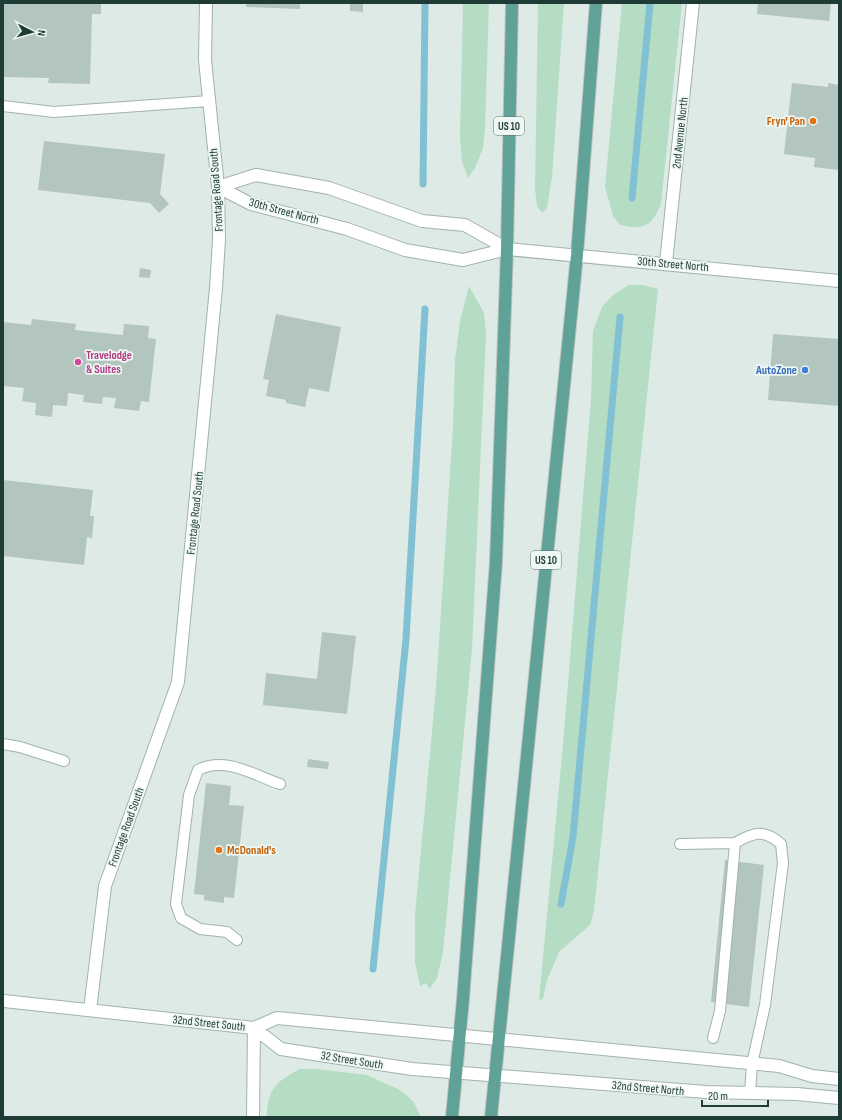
<svg xmlns="http://www.w3.org/2000/svg" width="842" height="1120" font-family="'Sofia Sans Condensed',sans-serif">
<rect width="100%" height="100%" fill="#deeae6"/>
<path fill="#b5ddc3" d="M 463,3 L 489,3 L 485,128 L 483,148 L 475,168 L 468,178 L 462,162 L 460,137 Z
M 538,3 L 564,3 L 552,177 L 547,208 L 542,213 L 537,206 L 535,189 Z
M 622,3 L 682,3 L 661,204 C 651,227 644,230 620,225 L 613,216 L 605,187 Z
M 629,285 L 643,285 L 658,289 L 594,911 L 590,925 L 559,952 L 547,980 L 543,999 L 539,1000 L 563,745 L 591,399 L 593,331 L 602,307 L 613,295 Z
M 469,286 L 484,313 L 486,335 L 472,649 L 443,952 L 437,978 L 430,989 L 426,983 L 420,986 L 415,962 L 415,915 L 436,688 L 453,427 L 455,360 L 460,321 Z
M 300,1069 L 317,1069 L 367,1075 L 400,1090 L 413,1101 L 421,1117 L 267,1117 C 267,1089 277,1081 300,1069 Z"/>
<g fill="none" stroke-linecap="round" stroke-linejoin="round">
<path stroke="#82c0d3" stroke-width="7" d="M 423,184 L 425,3
M 632,198 L 650,3
M 561,904 L 573,837 L 620,317
M 373,969 L 406,639 L 425,309"/>
</g>
<path fill="#b3c5bf" d="M 3,3 L 101,3 L 101,14 L 92,14 L 90,84 L 48,83 L 49,78 L 3,77 Z
M 246,3 L 300,3 L 300,9 L 246,7 Z
M 350,3 L 363,3 L 363,12 L 350,11 Z
M 758,3 L 831,3 L 829,21 L 757,14 Z
M 792,83 L 828,87 L 828,83 L 839,85 L 838,170 L 814,167 L 815,158 L 784,154 Z
M 44,141 L 165,154 L 160,194 L 169,204 L 159,213 L 150,203 L 38,190 Z
M 140,268 L 151,270 L 150,278 L 139,277 Z
M 276,314 L 341,327 L 329,392 L 309,388 L 305,407 L 286,403 L 286,400 L 266,396 L 269,380 L 263,379 Z
M 32,319 L 76,324 L 75,330 L 123,335 L 124,324 L 149,326 L 148,338 L 156,339 L 149,402 L 141,401 L 139,411 L 114,408 L 116,398 L 103,397 L 102,404 L 83,402 L 84,395 L 68,393 L 67,406 L 53,405 L 52,417 L 35,415 L 36,403 L 22,401 L 24,388 L 3,386 L 3,322 L 31,325 Z
M 773,334 L 839,339 L 839,406 L 768,400 Z
M 3,480 L 93,490 L 90,516 L 94,516 L 92,538 L 87,537 L 84,565 L 3,556 Z
M 322,632 L 356,636 L 347,714 L 263,705 L 266,673 L 317,679 Z
M 308,759 L 329,762 L 328,769 L 307,767 Z
M 206,783 L 231,786 L 229,805 L 244,806 L 234,898 L 224,897 L 224,903 L 204,900 L 204,895 L 194,894 Z
M 725,860 L 764,865 L 749,1007 L 711,1002 Z"/>
<g fill="none" stroke-linecap="round" stroke-linejoin="round">
<g stroke="#a1b2ad" stroke-width="12">
<path id="lane" d="M 3,106 L 54,112 L 209,101
M 3,744 L 20,747 L 64,761
M 680,844 L 735,843
M 237,940 L 227,932 L 200,929 L 181,918 L 176,904 L 189,795 L 198,770 C 225,756 254,775 280,784
M 713,1038 L 720,1011 L 735,843 C 754,832 764,829 781,844 L 783,863 L 765,1005 L 752,1064 L 750,1093"/>
</g>
<g stroke="#a1b2ad" stroke-width="14">
<path id="street" d="M 218,187 L 251,204 L 347,229 L 405,250 L 463,260 L 507,249 L 839,281
M 218,187 L 256,175 L 329,188 L 422,221 L 465,225 L 507,249
M 666,263 L 693,3
M 4,1001 L 254,1028 L 277,1018 L 779,1066 L 812,1076 L 839,1079
M 90,1010 L 105,886 L 178,682 L 216,288 L 219,239 L 218,187 L 205,60 L 206,3
M 254,1028 L 281,1049 L 412,1069 L 706,1092 L 797,1094 L 839,1098
M 253,1117 L 254,1028"/>
</g>
<g stroke="#bcc4c2" stroke-width="14">
<path id="primary" d="M 452,1117 L 463,999 L 496,562 L 507,249 L 512,3
M 491,1117 L 577,255 L 596,3"/>
</g>
<use href="#lane" stroke="#fff" stroke-width="10"/>
<use href="#street" stroke="#fff" stroke-width="12"/>
<use href="#primary" stroke="#60a297" stroke-width="12"/>
</g>
<g fill="#e8710a" stroke="#eef7f3" stroke-width="1.5">
<circle cx="813" cy="121" r="4"/>
<circle cx="219" cy="850" r="4"/>
</g>
<circle fill="#d1479c" stroke="#eef7f3" stroke-width="1.5" cx="78" cy="362" r="4"/>
<circle fill="#3f7fe0" stroke="#eef7f3" stroke-width="1.5" cx="805" cy="370" r="4"/>
<g text-anchor="middle" stroke-width="3.5" stroke-linejoin="round" paint-order="stroke">
<g fill="#eef7f3" stroke="#5c736e" stroke-width="1">
<rect x="494" y="117" width="30" height="18" rx="3"/>
<rect x="531" y="551" width="30" height="18" rx="3"/>
</g>
<g font-size="11" font-weight="bold" fill="#1e3b35">
<text x="509" y="130">US 10</text>
<text x="546" y="564">US 10</text>
</g>
<g font-size="12" font-weight="bold" fill="#c56008" stroke="#eef7f3" text-anchor="end">
<text x="805" y="125">Fryn' Pan</text>
<text x="227" y="854" text-anchor="start">McDonald's</text>
</g>
<g font-size="12" fill="#1e3b35" stroke="#eef7f3">
<text transform="translate(680 133) rotate(-84)" y="4">2nd Avenue North</text>
<text transform="translate(216 190) rotate(-94)" y="4">Frontage Road South</text>
<text transform="translate(284 211) rotate(15)" y="4">30th Street North</text>
<text transform="translate(673 264) rotate(5)" y="4">30th Street North</text>
<text transform="translate(195 513) rotate(-84)" y="4">Frontage Road South</text>
<text transform="translate(126 827) rotate(-70)" y="4">Frontage Road South</text>
<text transform="translate(209 1023) rotate(6)" y="4">32nd Street South</text>
<text transform="translate(352 1060) rotate(9)" y="4">32 Street South</text>
<text transform="translate(648 1088) rotate(5)" y="4">32nd Street North</text>
</g>
<g font-size="12" font-weight="bold" fill="#b23c85" stroke="#eef7f3" text-anchor="start">
<text x="86" y="359">Travelodge<tspan x="86" dy="14">&amp; Suites</tspan></text>
</g>
<g font-size="12" font-weight="bold" fill="#366cbe" stroke="#eef7f3" text-anchor="end">
<text x="797" y="374">AutoZone</text>
</g>
</g>
<rect width="842" height="1120" fill="none" stroke="#1e3b35" stroke-width="8"/>
<g transform="translate(32 32) rotate(96)" stroke="#eef7f3" stroke-width="3" paint-order="stroke">
<path d="M0-3L7 15L0 10L-7 15Z" fill="#1e3b35"/>
<text y="-6" font-size="11" font-weight="bold" text-anchor="middle" fill="#1e3b35">N</text>
</g>
<path d="M702 1100v6h66v-6" fill="none" stroke="#1e3b35" stroke-width="2"/>
<text x="708" y="1100" font-size="12" fill="#1e3b35" stroke="#eef7f3" stroke-width="3" paint-order="stroke">20 m</text>
</svg>
